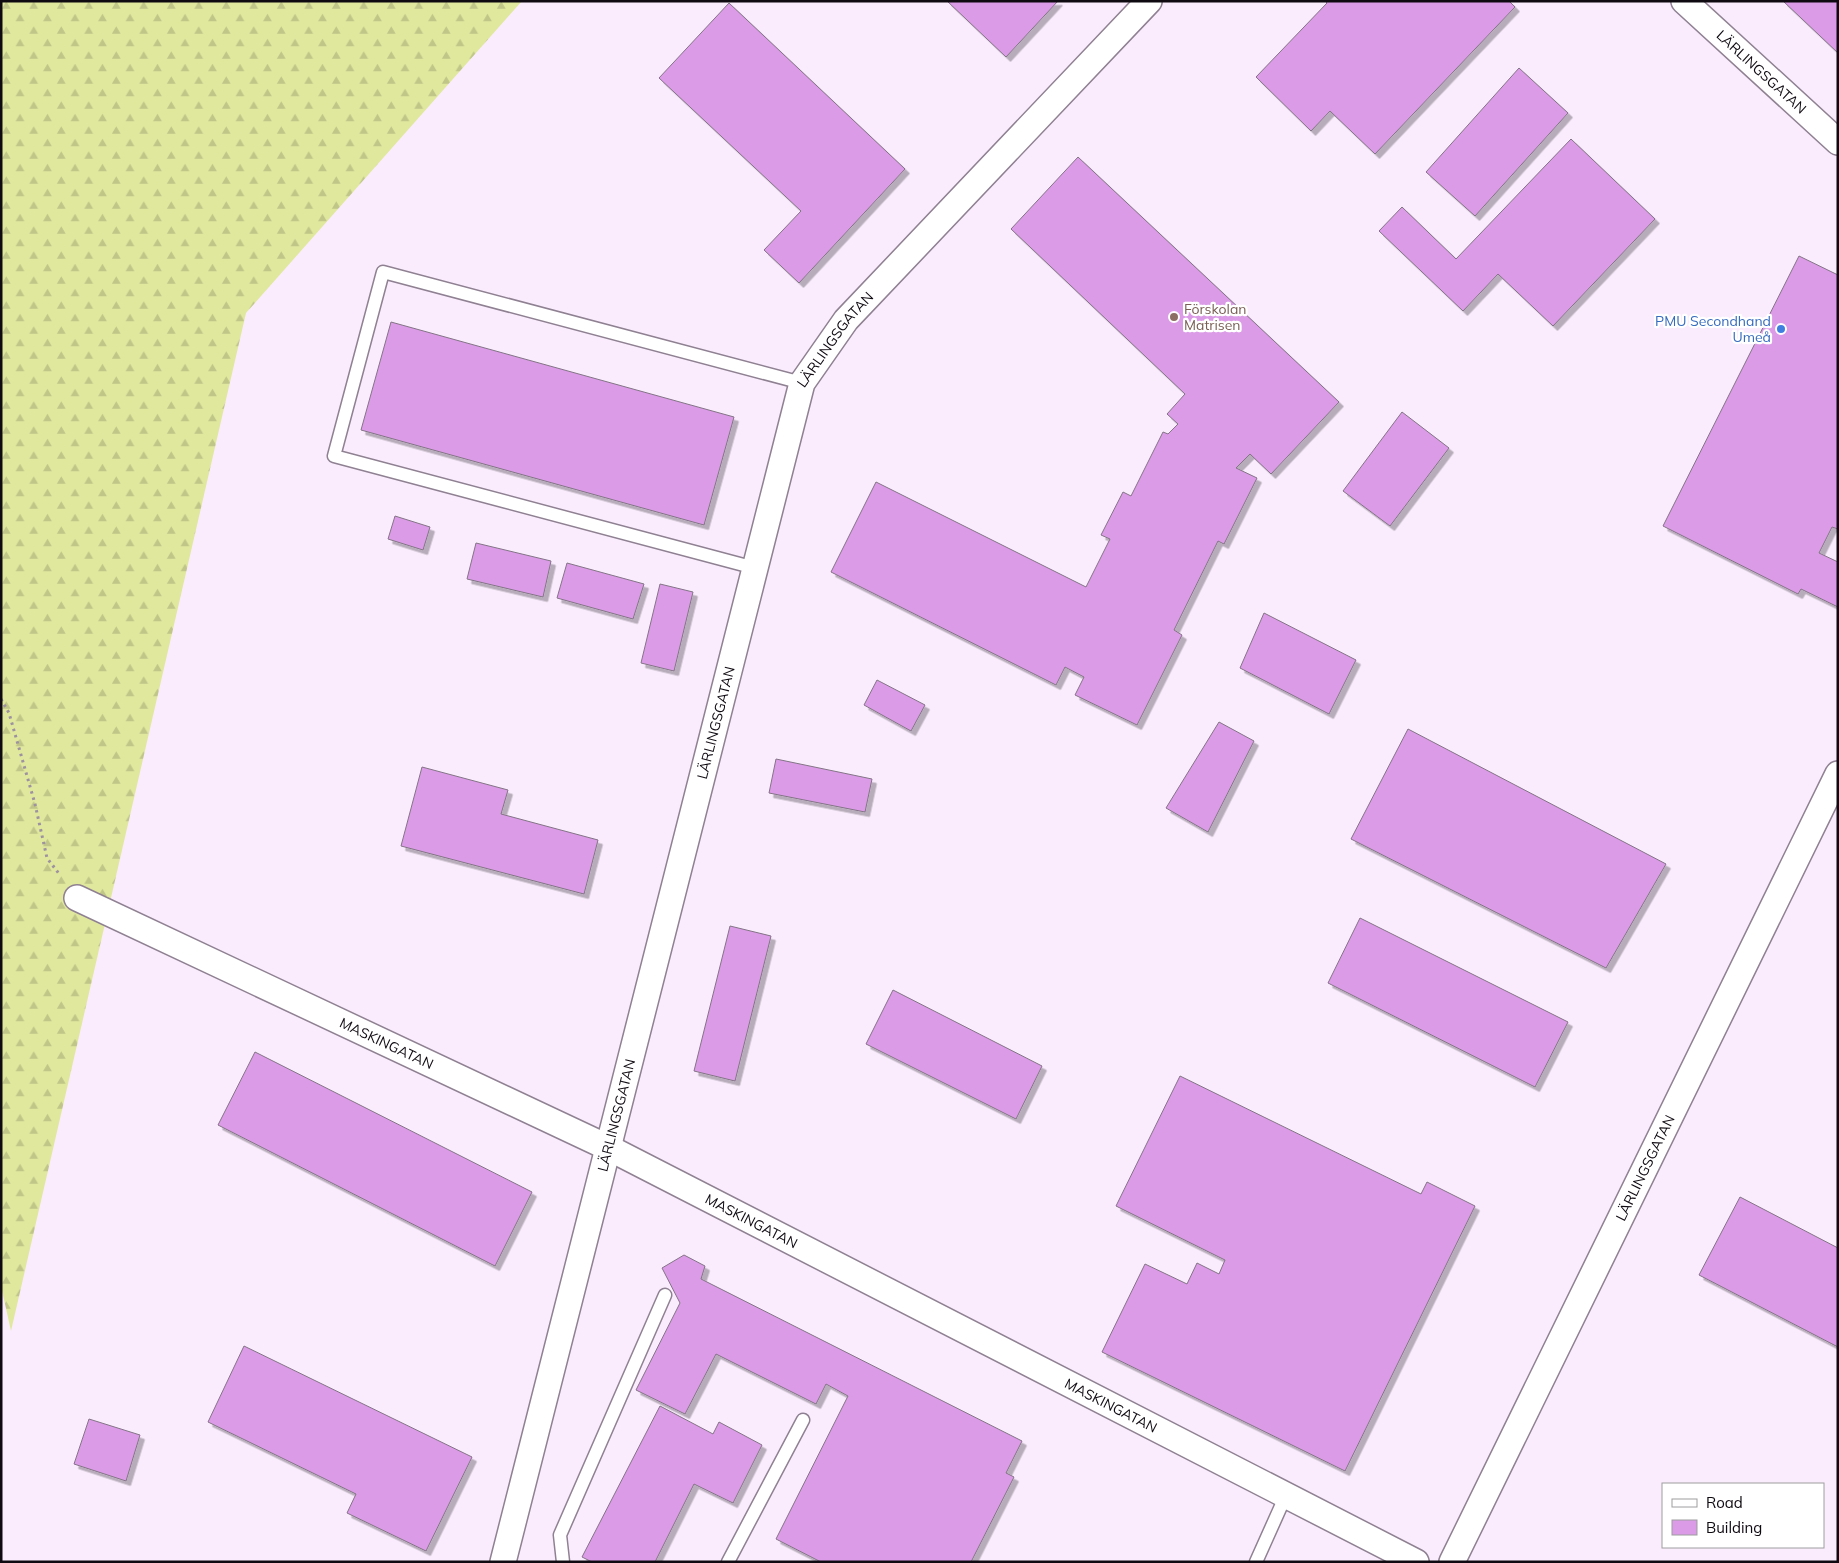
<svg xmlns="http://www.w3.org/2000/svg" width="1839" height="1563" font-family="Mulish,sans-serif">
<defs>
<pattern id="forest-firs" width="22" height="20" patternUnits="userSpaceOnUse" patternTransform="scale(1.25)"><rect width="22" height="20" fill="#e0e89e"/><path d="M5 1l3.5 6h-7zM16 11l3.5 6h-7z" fill="#bfc687"/></pattern>
<filter id="shadow"><feDropShadow dx="4.5" dy="4.5" stdDeviation="0" flood-color="#0004"/></filter>
</defs>
<rect width="100%" height="100%" fill="#faecfd"/>
<path fill="url(#forest-firs)" d="M 1,1 L 522,1 L 246,313 L 11,1331 L 1,1286 Z"/>
<path fill="#db9be7" stroke="#837486" filter="url(#shadow)" d="M 947,1 L 1058,1 L 1006,57 Z
M 1325,1 L 1509,1 L 1515,7 L 1375,154 L 1330,111 L 1311,131 L 1256,77 L 1327,3 Z
M 1783,1 L 1838,1 L 1838,53 Z
M 729,3 L 905,169 L 799,283 L 764,250 L 801,211 L 659,78 Z
M 1519,68 L 1568,113 L 1475,216 L 1426,172 Z
M 1571,139 L 1655,219 L 1553,326 L 1498,274 L 1463,311 L 1379,231 L 1402,207 L 1456,259 Z
M 1078,157 L 1339,402 L 1271,474 L 1250,454 L 1236,468 L 1257,478 L 1224,544 L 1218,541 L 1174,630 L 1182,635 L 1137,725 L 1075,695 L 1084,677 L 1065,667 L 1056,685 L 831,572 L 876,482 L 1086,587 L 1110,539 L 1101,535 L 1123,492 L 1131,496 L 1163,432 L 1168,434 L 1178,424 L 1167,414 L 1185,394 L 1011,229 Z
M 1799,256 L 1838,275 L 1838,529 L 1832,527 L 1819,553 L 1838,562 L 1838,607 L 1801,589 L 1798,594 L 1663,526 Z
M 391,322 L 734,417 L 704,525 L 361,430 Z
M 1402,412 L 1449,448 L 1390,526 L 1343,491 Z
M 395,516 L 430,527 L 423,550 L 388,539 Z
M 476,543 L 551,561 L 543,597 L 467,579 Z
M 567,563 L 644,584 L 633,619 L 557,598 Z
M 660,584 L 693,592 L 674,671 L 641,663 Z
M 1264,613 L 1356,660 L 1329,714 L 1240,668 Z
M 877,680 L 925,705 L 911,731 L 864,705 Z
M 1219,722 L 1254,741 L 1208,832 L 1166,808 Z
M 1408,729 L 1666,864 L 1606,968 L 1351,839 Z
M 776,759 L 872,779 L 865,812 L 769,793 Z
M 422,767 L 508,790 L 501,814 L 598,840 L 584,894 L 401,846 Z
M 1360,918 L 1568,1022 L 1535,1087 L 1328,983 Z
M 730,926 L 771,936 L 735,1081 L 694,1071 Z
M 893,990 L 1042,1066 L 1016,1119 L 866,1044 Z
M 255,1052 L 532,1192 L 495,1266 L 218,1125 Z
M 1180,1076 L 1421,1194 L 1427,1182 L 1475,1206 L 1345,1471 L 1102,1352 L 1145,1264 L 1187,1284 L 1197,1263 L 1219,1274 L 1225,1260 L 1116,1206 Z
M 1740,1197 L 1838,1248 L 1838,1347 L 1699,1275 Z
M 684,1255 L 705,1266 L 701,1279 L 1022,1441 L 1006,1473 L 1014,1477 L 971,1562 L 821,1562 L 776,1539 L 848,1396 L 826,1384 L 816,1404 L 716,1354 L 685,1414 L 636,1390 L 680,1303 L 662,1268 Z
M 244,1346 L 472,1457 L 426,1551 L 347,1513 L 356,1494 L 208,1422 Z
M 660,1406 L 713,1434 L 719,1422 L 762,1445 L 733,1503 L 694,1484 L 655,1562 L 592,1562 L 582,1557 Z
M 89,1419 L 140,1435 L 126,1481 L 74,1464 Z"/>
<g fill="none" stroke-linecap="round" stroke-linejoin="round">
<g stroke="#8f8092" stroke-width="15">
<path id="lane" d="M 755,568 L 334,456 L 383,272 L 802,383
M 563,1562 L 560,1535 L 665,1295
M 728,1562 L 803,1420
M 1256,1562 L 1286,1495"/>
</g>
<g stroke="#8f8092" stroke-width="28">
<g id="street">
<path id="s1" d="M 1684,1 L 1838,142"/>
<path id="s2" d="M 77,898 L 609,1148 L 1416,1562"/>
<path id="s3" d="M 503,1562 L 802,383 L 846,320 L 1149,1"/>
<path id="s4" d="M 1452,1562 L 1838,774"/>
</g>
</g>
<path stroke="#9d929f" stroke-width="3" stroke-dasharray="2.5 4" stroke-linecap="butt" d="M 1,699 L 9,713 L 35,804 L 47,858 L 60,875"/>
<use href="#lane" stroke="#fff" stroke-width="12"/>
<use href="#street" stroke="#fff" stroke-width="25"/>
</g>
<circle fill="#8d6e63" stroke="#fff" stroke-width="2" cx="1174" cy="317" r="5"/>
<circle fill="#3f7fe0" stroke="#fff" stroke-width="2" cx="1781" cy="329" r="5"/>
<g text-anchor="middle" stroke-width="4.5" stroke-linejoin="round" paint-order="stroke">
<g font-size="14" fill="#0f0a11" stroke="#fff">
<text dy="5" stroke="none"><textPath href="#s1" startOffset="105">LÄRLINGSGATAN</textPath></text>
<text dy="5" stroke="none"><textPath href="#s3" startOffset="1271">LÄRLINGSGATAN</textPath></text>
<text dy="5" stroke="none"><textPath href="#s3" startOffset="866">LÄRLINGSGATAN</textPath></text>
<text dy="5" stroke="none"><textPath href="#s2" startOffset="342">MASKINGATAN</textPath></text>
<text dy="5" stroke="none"><textPath href="#s3" startOffset="461">LÄRLINGSGATAN</textPath></text>
<text dy="5" stroke="none"><textPath href="#s4" startOffset="439">LÄRLINGSGATAN</textPath></text>
<text dy="5" stroke="none"><textPath href="#s2" startOffset="748">MASKINGATAN</textPath></text>
<text dy="5" stroke="none"><textPath href="#s2" startOffset="1152">MASKINGATAN</textPath></text>
</g>
<g font-size="14" fill="#785e54" stroke="#fff" text-anchor="start">
<text x="1184" y="314">Förskolan<tspan x="1184" dy="16">Matrisen</tspan></text>
</g>
<g font-size="14" fill="#366cbe" stroke="#fff" text-anchor="end">
<text x="1771" y="326">PMU Secondhand<tspan x="1771" dy="16">Umeå</tspan></text>
</g>
</g>
<rect width="1839" height="1563" fill="none" stroke="#0f0a11" stroke-width="5"/>
<rect x="1662" y="1483" width="162" height="65" fill="#ffffff" stroke="#9f9da0"/>
<rect x="1672" y="1499" width="25" height="8" fill="#ffffff" stroke="#9f9da0"/>
<text x="1706" y="1508" font-size="15" fill="#0f0a11">Road</text>
<rect x="1672" y="1520" width="25" height="15" fill="#db9be7" stroke="#9f9da0"/>
<text x="1706" y="1533" font-size="15" fill="#0f0a11">Building</text>
</svg>
